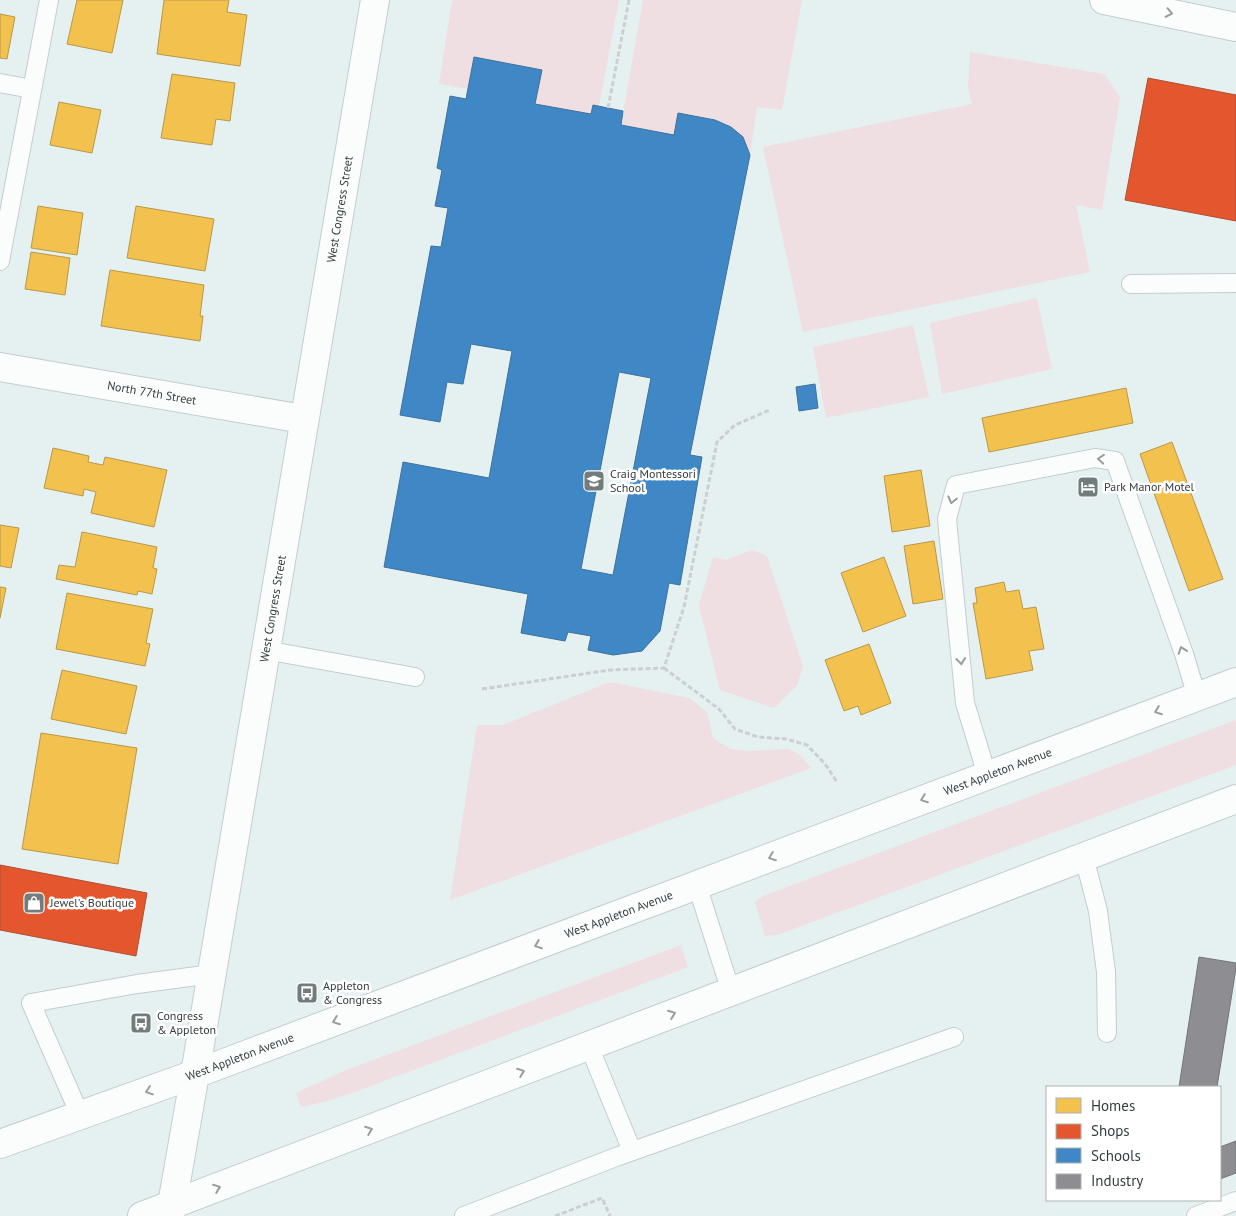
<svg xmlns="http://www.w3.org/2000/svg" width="1236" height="1216" font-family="'PT Sans',sans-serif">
<rect width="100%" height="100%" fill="#e5f0f1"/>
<path fill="#efdee2" d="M 452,0 L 619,0 L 599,106 L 593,105 L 591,114 L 535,104 L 542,70 L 474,57 L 468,89 L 439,84 Z
M 643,0 L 802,0 L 782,110 L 757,107 L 750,155 C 748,150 746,142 743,137 C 729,118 699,117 678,113 L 674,135 L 621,125 Z
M 970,52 L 1104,74 L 1120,97 L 1102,210 L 1076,205 L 1090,272 L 803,332 L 763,147 L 972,104 L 968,89 Z
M 1037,298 L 1052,369 L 942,394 L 930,323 Z
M 913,325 L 929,397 L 826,418 L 813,347 Z
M 752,550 L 767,556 L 803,666 L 797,685 L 774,708 L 720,690 L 699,605 L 713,557 L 726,560 Z
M 610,682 L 689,698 L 707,712 L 713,738 L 730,749 L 748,751 L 789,749 L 802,757 L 811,768 L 450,900 L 477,725 L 503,725 Z
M 1236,720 L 1236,765 L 777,935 L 765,936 L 755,902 L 763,896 Z
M 681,945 L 688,967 L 352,1093 L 324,1102 L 301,1107 L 296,1093 L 344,1071 Z"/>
<path fill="#f2c14e" stroke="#b99949" d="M 77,0 L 123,0 L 112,53 L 67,44 Z
M 164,0 L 229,0 L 227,12 L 247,15 L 240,66 L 157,54 Z
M 0,14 L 15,17 L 7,59 L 0,58 Z
M 172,74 L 235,83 L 230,121 L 216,119 L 212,145 L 161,138 Z
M 59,102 L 101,110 L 92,153 L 50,145 Z
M 38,206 L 83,213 L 77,255 L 31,248 Z
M 136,206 L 214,219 L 205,271 L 127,258 Z
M 31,252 L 70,258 L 65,295 L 25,289 Z
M 110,270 L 204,285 L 200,316 L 203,316 L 200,341 L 101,326 Z
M 1126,388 L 1133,423 L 989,452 L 982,418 Z
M 1172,442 L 1223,579 L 1189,591 L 1140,454 Z
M 53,448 L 89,456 L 88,462 L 103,465 L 105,457 L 167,470 L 154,527 L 91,513 L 96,492 L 84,489 L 83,496 L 44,488 Z
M 921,470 L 930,526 L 892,532 L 884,476 Z
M 0,525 L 19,528 L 11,568 L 0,566 Z
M 82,532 L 157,547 L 153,568 L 157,569 L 152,594 L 138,591 L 137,595 L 56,579 L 59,565 L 75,567 Z
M 934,541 L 943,599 L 913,604 L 904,546 Z
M 884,557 L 906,616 L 863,632 L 841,573 Z
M 1004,582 L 1006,592 L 1019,590 L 1023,609 L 1036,607 L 1044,649 L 1029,651 L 1033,670 L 986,679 L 973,603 L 977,603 L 975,588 Z
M 0,587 L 6,588 L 0,618 Z
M 67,593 L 153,609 L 146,643 L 150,644 L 145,666 L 56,649 Z
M 869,644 L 891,703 L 861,715 L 858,706 L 844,711 L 825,660 Z
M 62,670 L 137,686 L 126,734 L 51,719 Z
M 41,733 L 137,748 L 118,864 L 22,849 Z"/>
<path fill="#e4572e" stroke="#b04f33" d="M 1148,78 L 1236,95 L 1236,221 L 1125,200 Z
M 0,865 L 147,893 L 136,956 L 0,930 Z"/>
<path fill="#3f88c5" stroke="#3c729c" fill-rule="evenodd" d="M 474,57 L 542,70 L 535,104 L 591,114 L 593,105 L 623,111 L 621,125 L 674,135 L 678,113 L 715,120 L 731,127 L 743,137 L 750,155 L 690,455 L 702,457 L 680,585 L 669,583 L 660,631 L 642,651 L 613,655 L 588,650 L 591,636 L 568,632 L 565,641 L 521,633 L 528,594 L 384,567 L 403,462 L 489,478 L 512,351 L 471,344 L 463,384 L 447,382 L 440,422 L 400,415 L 431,246 L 441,247 L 448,208 L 435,206 L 442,170 L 437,168 L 450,96 L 466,99 ZM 619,372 L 651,378 L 613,575 L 581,569 Z
M 815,384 L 818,408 L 799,411 L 796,387 Z"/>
<path fill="#8d8d92" stroke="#737579" d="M 1199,957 L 1236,963 L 1236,968 L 1217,1087 L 1179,1087 Z
M 1236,1141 L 1236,1173 L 1220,1179 L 1220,1147 Z"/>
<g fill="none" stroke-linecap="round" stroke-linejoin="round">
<g stroke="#c4ccce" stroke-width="20">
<path id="service" d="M 0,83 L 32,89
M 0,261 L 49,0
M 1131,284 L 1236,283
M 265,650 L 415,677
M 987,775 L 965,703 L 947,519 L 956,485 L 1095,458 L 1115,461 L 1184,654 L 1197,697
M 1084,857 L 1098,911 L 1106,972 L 1107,1033
M 697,885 L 731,992
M 589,1046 L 632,1151
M 80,1115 L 31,1003 L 137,984 L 212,974
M 464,1216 L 616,1157 L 954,1037
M 1196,1216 L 1236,1201"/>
</g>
<g stroke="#c4ccce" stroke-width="30">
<g id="minor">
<path id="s1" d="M 0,367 L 303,419"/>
</g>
</g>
<g stroke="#c4ccce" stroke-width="30">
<g id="tertiary">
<path id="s2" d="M 170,1216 L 195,1074 L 375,0"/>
</g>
</g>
<g stroke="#c4ccce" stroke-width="30">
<g id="primary">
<path d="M 1104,0 L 1236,27"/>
<path id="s3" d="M 0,1144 L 195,1074 L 1236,682"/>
<path d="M 142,1216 L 1236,799"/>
</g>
</g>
<path stroke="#cccfd0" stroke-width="3" stroke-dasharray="5 2.5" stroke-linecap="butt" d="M 608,108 L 629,0
M 664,668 L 719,709 L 735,729 L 758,737 L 786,739 L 807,745 L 825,764 L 837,782
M 482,689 L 610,670 L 664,668 L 684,607 L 717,442 L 735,425 L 770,410
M 555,1216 L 602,1198 L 610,1216"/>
<use href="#service" stroke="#fbfdfd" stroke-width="18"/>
<use href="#minor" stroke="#fbfdfd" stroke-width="28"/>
<use href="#tertiary" stroke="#fbfdfd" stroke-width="28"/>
<use href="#primary" stroke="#fbfdfd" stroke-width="28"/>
</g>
<defs><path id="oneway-chevron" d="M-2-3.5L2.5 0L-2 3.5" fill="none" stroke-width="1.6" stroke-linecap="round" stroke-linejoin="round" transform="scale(1.25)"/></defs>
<g stroke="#989d9e">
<use href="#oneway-chevron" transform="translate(1169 13) rotate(12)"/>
<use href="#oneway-chevron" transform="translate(1101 459) rotate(-175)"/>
<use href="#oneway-chevron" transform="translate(952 500) rotate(104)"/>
<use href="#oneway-chevron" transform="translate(1182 650) rotate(-109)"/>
<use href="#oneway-chevron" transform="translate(961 661) rotate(84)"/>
<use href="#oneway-chevron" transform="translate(1158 711) rotate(159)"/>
<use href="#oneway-chevron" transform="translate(924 799) rotate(159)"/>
<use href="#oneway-chevron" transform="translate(772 857) rotate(159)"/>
<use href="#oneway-chevron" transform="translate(538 945) rotate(159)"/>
<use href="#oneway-chevron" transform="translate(672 1014) rotate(-21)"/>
<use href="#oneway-chevron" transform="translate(336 1021) rotate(159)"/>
<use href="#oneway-chevron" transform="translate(521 1072) rotate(-21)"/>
<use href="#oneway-chevron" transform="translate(149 1091) rotate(161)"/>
<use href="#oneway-chevron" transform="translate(369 1130) rotate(-21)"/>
<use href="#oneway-chevron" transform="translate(217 1188) rotate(-21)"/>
</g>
<defs>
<g id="school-square" transform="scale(1.125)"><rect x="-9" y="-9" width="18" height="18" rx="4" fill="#737c7d" stroke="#fff"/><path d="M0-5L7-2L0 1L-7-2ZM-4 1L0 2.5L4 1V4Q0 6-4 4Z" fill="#fff"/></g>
<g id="hotel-square" transform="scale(1.125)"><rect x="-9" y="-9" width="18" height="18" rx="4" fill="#737c7d" stroke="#fff"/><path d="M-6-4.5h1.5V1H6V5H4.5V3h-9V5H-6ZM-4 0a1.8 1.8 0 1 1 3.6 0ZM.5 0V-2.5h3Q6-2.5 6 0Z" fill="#fff"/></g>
<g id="shop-square" transform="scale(1.125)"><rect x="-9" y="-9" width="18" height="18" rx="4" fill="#737c7d" stroke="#fff"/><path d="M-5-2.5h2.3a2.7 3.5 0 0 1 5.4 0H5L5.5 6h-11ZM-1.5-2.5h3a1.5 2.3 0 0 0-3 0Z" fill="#fff"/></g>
<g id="bus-square" transform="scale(1.125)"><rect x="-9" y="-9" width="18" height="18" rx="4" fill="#737c7d" stroke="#fff"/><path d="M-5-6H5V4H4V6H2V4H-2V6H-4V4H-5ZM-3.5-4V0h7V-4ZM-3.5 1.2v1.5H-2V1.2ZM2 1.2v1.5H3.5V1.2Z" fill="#fff"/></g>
</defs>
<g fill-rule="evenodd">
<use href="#school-square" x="594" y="481"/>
<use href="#hotel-square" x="1088" y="487"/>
<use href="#shop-square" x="34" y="903"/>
<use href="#bus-square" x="307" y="993"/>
<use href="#bus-square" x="141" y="1023"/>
</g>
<g text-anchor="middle" stroke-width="5" stroke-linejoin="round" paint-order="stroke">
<g font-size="12" fill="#353d3e" stroke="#fff">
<text dy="4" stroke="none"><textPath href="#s2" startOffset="1021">West Congress Street</textPath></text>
<text dy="4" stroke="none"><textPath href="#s1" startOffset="154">North 77th Street</textPath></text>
<text dy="4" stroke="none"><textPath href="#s2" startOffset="616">West Congress Street</textPath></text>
<text dy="4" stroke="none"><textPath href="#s3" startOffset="1065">West Appleton Avenue</textPath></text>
<text dy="4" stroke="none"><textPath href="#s3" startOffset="660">West Appleton Avenue</textPath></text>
<text dy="4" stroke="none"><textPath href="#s3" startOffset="255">West Appleton Avenue</textPath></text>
</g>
<g font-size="12" fill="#353d3e" stroke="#fff" text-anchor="start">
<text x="610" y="478">Craig Montessori<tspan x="610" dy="14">School</tspan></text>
<text x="1104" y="491">Park Manor Motel</text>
<text x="50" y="907">Jewel's Boutique</text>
<text x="323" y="990">Appleton<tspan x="323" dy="14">&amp; Congress</tspan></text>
<text x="157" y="1020">Congress<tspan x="157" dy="14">&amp; Appleton</tspan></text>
</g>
</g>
<rect x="1046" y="1086" width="175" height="115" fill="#ffffff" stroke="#aeb1b2"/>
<rect x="1056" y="1098" width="25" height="15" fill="#f2c14e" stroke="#aeb1b2"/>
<text x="1091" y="1111" font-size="15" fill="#353d3e">Homes</text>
<rect x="1056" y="1124" width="25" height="15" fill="#e4572e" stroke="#aeb1b2"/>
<text x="1091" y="1136" font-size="15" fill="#353d3e">Shops</text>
<rect x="1056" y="1148" width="25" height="15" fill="#3f88c5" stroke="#aeb1b2"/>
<text x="1091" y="1161" font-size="15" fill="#353d3e">Schools</text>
<rect x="1056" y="1174" width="25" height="15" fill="#8d8d92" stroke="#aeb1b2"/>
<text x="1091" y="1186" font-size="15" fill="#353d3e">Industry</text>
</svg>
